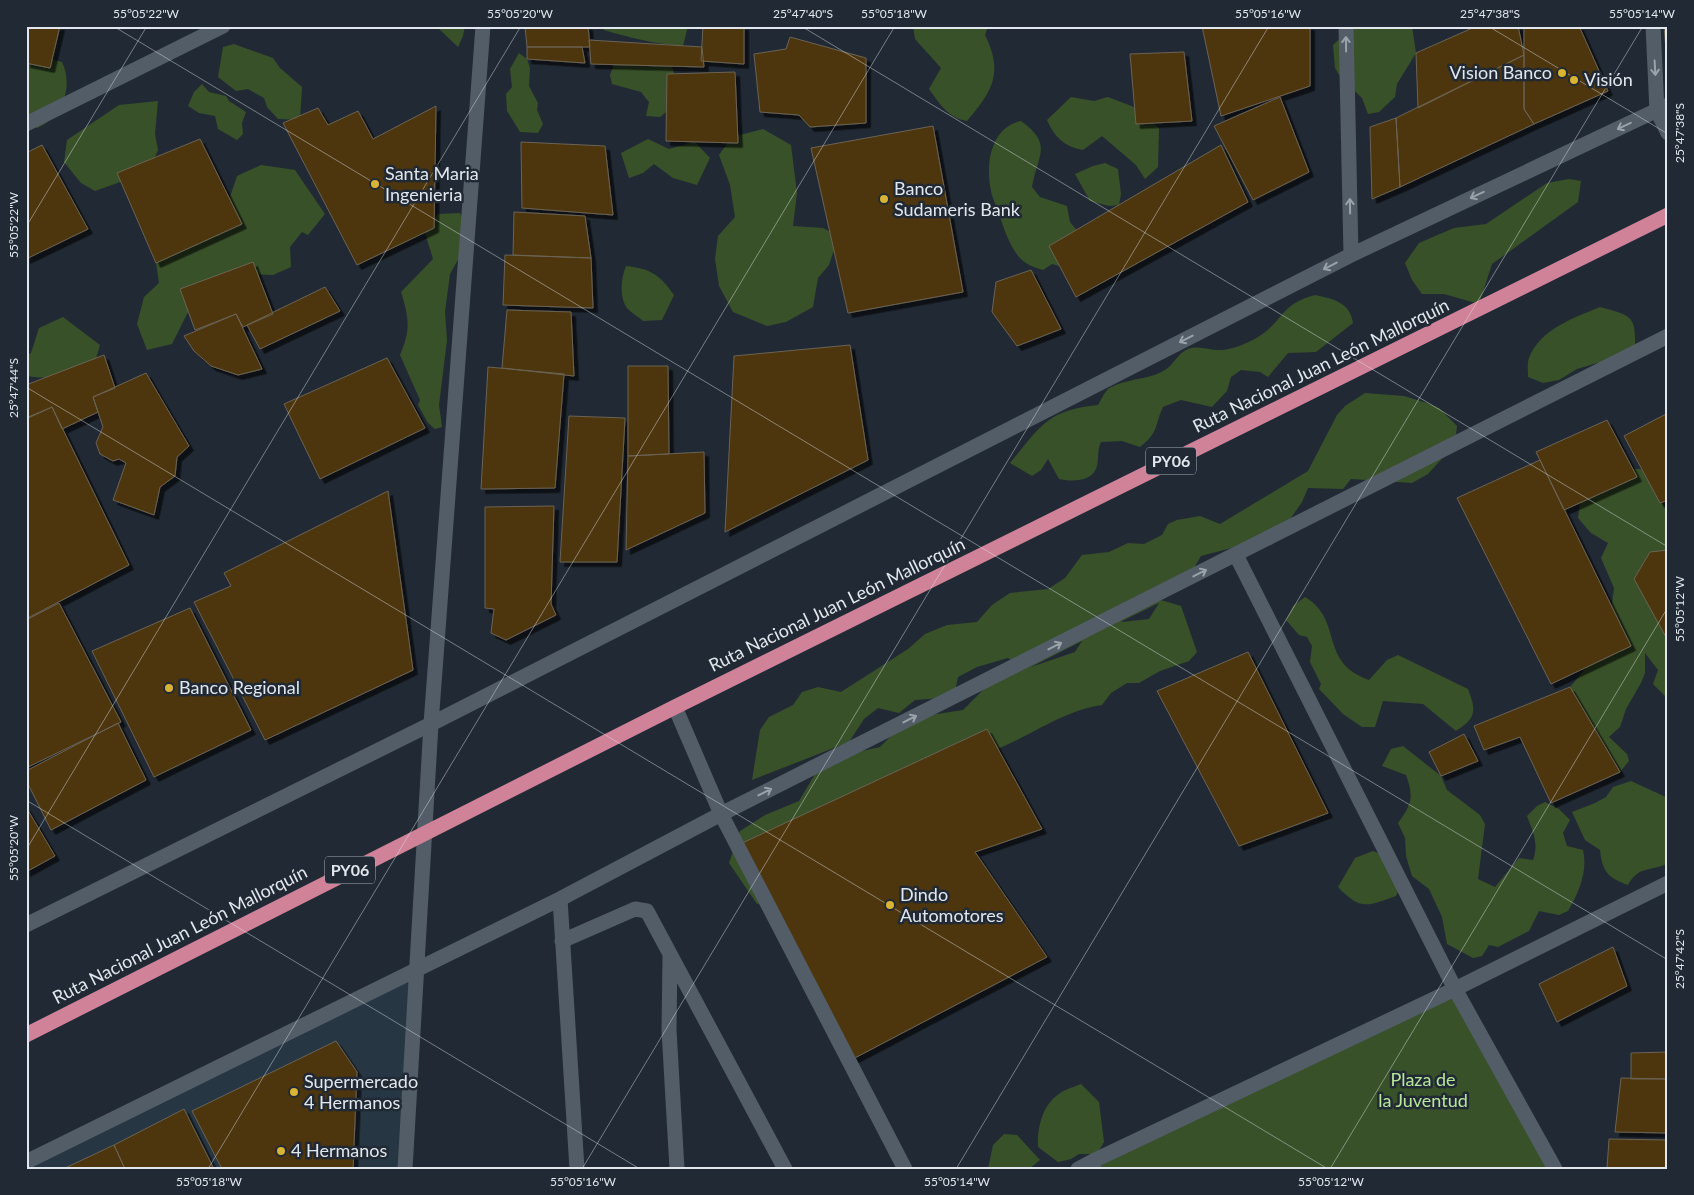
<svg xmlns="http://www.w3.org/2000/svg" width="1694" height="1195" font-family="Lato,sans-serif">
<defs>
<filter id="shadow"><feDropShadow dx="4.5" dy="4.5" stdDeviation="0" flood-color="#0009"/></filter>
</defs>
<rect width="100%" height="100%" fill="#212a34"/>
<path fill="#273643" d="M 416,970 L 405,1169 L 26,1169 Z"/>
<path fill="#385129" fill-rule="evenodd" d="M 436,26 L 465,26 L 463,36 L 458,47 Z
M 602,26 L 688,26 L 683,46 C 656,44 630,38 604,30 Z
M 913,26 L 988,26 L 985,35 C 1004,73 992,92 967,121 C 948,118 940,104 929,89 L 941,68 L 915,39 Z
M 1353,26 L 1412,26 L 1416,53 L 1397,84 L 1395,97 L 1379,112 L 1368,114 L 1362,98 L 1341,78 L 1335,68 L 1333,45 Z
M 234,44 L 273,58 L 280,68 L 302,87 L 300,120 L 278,119 L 267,107 L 264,98 L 248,89 L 236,91 L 218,77 L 223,47 Z
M 26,47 L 50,59 L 62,62 C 74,87 62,118 37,128 L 26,122 Z
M 519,53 L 527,59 L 530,68 L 529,86 L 538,103 L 537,110 L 543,124 L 538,133 L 520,132 L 507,111 L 506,94 L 512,87 L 510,69 Z
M 661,61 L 672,67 L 674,73 L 666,112 L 660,117 L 646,116 L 649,102 L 641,92 L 612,84 L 610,75 L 615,62 Z
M 202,84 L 209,92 L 226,96 L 229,101 L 246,112 L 242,123 L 243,134 L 237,140 L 218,129 L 215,116 L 199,113 L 188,106 L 194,92 Z
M 1071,97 L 1094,101 L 1108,97 L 1134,107 L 1159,128 L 1158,167 L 1145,179 L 1136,165 L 1102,136 L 1083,150 C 1065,147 1054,137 1047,120 Z
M 158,101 L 155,134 L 158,150 L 148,172 L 95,191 L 81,183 L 64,162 L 67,140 L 119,105 Z
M 1021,121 C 1054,145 1037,155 1032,187 L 1040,197 L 1067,206 L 1070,222 L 1079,233 L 1073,252 L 1059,266 L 1052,264 L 1043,270 C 1035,268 1028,265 1022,260 C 1012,251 1005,232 1001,220 C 998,210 993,200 991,191 C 985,164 991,127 1021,121 Z
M 763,129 L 791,145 L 797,193 L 793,226 L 823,228 L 844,239 L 834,250 L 829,265 L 818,278 L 813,307 L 786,322 L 767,326 L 733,312 L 719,286 L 715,259 L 718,236 L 735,217 L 730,185 L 719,155 L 732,137 Z
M 648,139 L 669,149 L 695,142 L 710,158 L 697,185 L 673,178 L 654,164 L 643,173 L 629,178 L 621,153 Z
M 1105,163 L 1118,169 L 1121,194 L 1119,205 L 1109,206 L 1090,201 L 1075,174 L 1093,166 Z
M 261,165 L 295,170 L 325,214 L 308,235 L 302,232 L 290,247 L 291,267 L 273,275 L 244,274 L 192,304 L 172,344 L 147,350 L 137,324 L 144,297 L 159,283 L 156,263 L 173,237 L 226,209 L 237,176 Z
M 1569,179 L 1581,181 L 1578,202 L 1492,264 L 1479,304 L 1444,294 L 1422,294 L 1412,280 L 1405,263 L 1419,243 L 1454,228 L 1486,224 L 1547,183 Z
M 460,213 L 468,231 L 463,251 L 450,274 L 445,312 L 447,340 L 439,405 L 442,427 L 435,429 L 428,423 L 418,405 L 420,400 L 400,355 C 411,330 409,318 401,292 L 433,259 L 425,233 L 438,214 Z
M 626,266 C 651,269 659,274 674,295 L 662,320 L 643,321 C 639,317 631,313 627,308 C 619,297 621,278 626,266 Z
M 1315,295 C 1333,299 1350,302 1353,323 L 1316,352 L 1288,353 L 1268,377 L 1260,372 L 1241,370 L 1231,377 L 1227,391 L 1212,407 L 1181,400 L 1163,407 C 1154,427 1159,432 1140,447 L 1122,441 L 1101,442 C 1097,450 1099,457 1097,466 C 1093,482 1072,482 1059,479 L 1048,459 L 1041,470 L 1032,476 L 1010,463 C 1041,426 1047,410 1098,405 C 1101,400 1104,393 1108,389 C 1127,377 1152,381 1169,367 C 1175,361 1180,352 1188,349 C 1198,345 1209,350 1218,350 C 1230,351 1248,343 1258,337 C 1283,322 1280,304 1315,295 Z
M 1600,307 C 1634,316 1636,316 1635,353 L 1619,361 L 1597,363 L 1577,369 L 1559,380 L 1543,383 L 1528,377 C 1528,371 1527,363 1529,358 C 1540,329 1574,318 1600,307 Z
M 63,317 L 100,345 L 95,362 C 72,373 54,381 28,376 L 26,378 L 26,355 L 31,353 L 39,328 Z
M 1365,393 L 1404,396 L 1427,403 L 1439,408 L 1457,426 L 1455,444 L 1428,474 L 1412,483 L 1351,479 L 1343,489 L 1308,488 L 1302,502 L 1272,545 L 1243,545 L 1201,556 L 1187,580 L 1161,600 L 1181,606 L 1197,652 L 1189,661 L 1160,671 L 1139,683 L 1127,683 L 1111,693 L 1102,705 C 1061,711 1030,737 992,751 L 774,899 L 757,904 L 729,863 L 740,831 L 765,815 L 799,801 L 821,764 L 839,756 L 880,747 L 896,731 L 931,715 L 963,710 L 985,688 L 1002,677 L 1025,669 L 1008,658 L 977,667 L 958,677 L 954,697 L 915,700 L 899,713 L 878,708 L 864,719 L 849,742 L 752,780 L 760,730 L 769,717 L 793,705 L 802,692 L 818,687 L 841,692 L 908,649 L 925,634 L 947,625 L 977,622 L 992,605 L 1010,593 L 1048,589 L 1065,578 L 1082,555 L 1109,552 L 1128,543 L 1144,544 L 1162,535 L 1168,524 L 1177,520 L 1200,516 L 1220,524 L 1308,471 L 1337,415 L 1345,406 ZM 1159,603 L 1149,619 L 1122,622 L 1122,621 ZM 1082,641 L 1075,652 L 1031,667 Z
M 1623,469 L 1641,469 L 1668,512 L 1668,699 L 1653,684 L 1658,670 L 1645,653 L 1645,673 L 1641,683 L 1626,709 L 1620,727 L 1609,737 L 1627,754 L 1629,761 L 1620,772 L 1609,777 L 1589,754 L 1600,737 L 1585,714 L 1573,702 L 1570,687 L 1607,643 L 1614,588 L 1601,558 L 1608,543 L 1591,533 L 1578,518 L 1580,502 Z
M 1305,597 C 1344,620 1318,662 1369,680 L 1387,660 L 1398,655 L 1468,689 C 1476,710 1477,718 1456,731 L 1423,704 L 1383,701 L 1375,727 L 1362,727 L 1343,714 L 1319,689 L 1321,684 L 1310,662 L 1312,646 L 1307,637 L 1299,635 L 1286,620 L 1293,606 Z
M 1403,746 L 1441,776 L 1447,790 L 1480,815 L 1485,824 L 1478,879 L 1495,887 L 1519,858 L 1533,860 C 1539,844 1533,832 1527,816 L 1537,806 L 1545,802 L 1559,809 L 1570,820 L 1563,833 L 1567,846 L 1583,850 C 1588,871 1579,892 1568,911 L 1559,915 L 1539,911 L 1529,931 L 1498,947 L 1489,945 L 1482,956 L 1473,958 L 1447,944 L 1442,917 L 1429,889 L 1412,876 L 1406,856 L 1405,838 L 1398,823 C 1412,804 1414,797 1406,775 L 1382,766 L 1391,749 Z
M 1631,781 L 1668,798 L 1668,863 C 1651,872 1639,865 1628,885 C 1608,878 1602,871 1600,850 L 1585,840 L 1572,812 L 1595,803 L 1606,797 L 1613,787 Z
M 1373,851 L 1389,857 L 1402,883 L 1396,896 C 1367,906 1361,911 1338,887 L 1355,858 Z
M 1455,989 L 1555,1169 L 1094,1169 Z
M 1081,1084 L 1099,1102 L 1104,1142 L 1097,1154 L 1079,1154 L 1071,1159 L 1058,1162 L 1038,1147 C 1037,1129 1042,1105 1059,1094 C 1065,1089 1074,1087 1081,1084 Z
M 1004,1134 L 1017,1135 L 1040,1160 L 1029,1169 L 988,1169 L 993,1145 Z"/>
<path fill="#4d3508" stroke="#6b6356" filter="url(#shadow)" d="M 26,26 L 60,26 L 50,68 L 26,63 Z
M 525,26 L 588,26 L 590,47 L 527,47 Z
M 703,26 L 744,26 L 744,64 L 701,61 Z
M 1202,26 L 1310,26 L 1310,86 L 1221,116 Z
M 1477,26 L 1518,26 L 1524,55 L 1418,108 L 1416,53 Z
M 1524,26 L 1579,26 L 1608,91 L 1534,124 L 1524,109 Z
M 1664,26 L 1668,26 L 1668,49 L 1666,50 Z
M 790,37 L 866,58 L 866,123 L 810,127 L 799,115 L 760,112 L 754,54 L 786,49 Z
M 589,40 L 702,47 L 704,67 L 591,64 Z
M 527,47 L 582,47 L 585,63 L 527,59 Z
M 1184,52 L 1192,121 L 1136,124 L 1130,54 Z
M 1524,55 L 1524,109 L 1534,124 L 1400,187 L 1396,118 Z
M 735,72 L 738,143 L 666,141 L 667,74 Z
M 1280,97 L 1309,172 L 1253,200 L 1214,126 Z
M 436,106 L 434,228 L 357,265 L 283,123 L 318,108 L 328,125 L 358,111 L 373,139 Z
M 1396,118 L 1400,187 L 1372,199 L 1370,127 Z
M 933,126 L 963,292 L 848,313 L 811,148 Z
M 200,139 L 242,224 L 156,263 L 117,173 Z
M 521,142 L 605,146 L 613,215 L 522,208 Z
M 42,145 L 88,229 L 26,259 L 26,153 Z
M 1221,145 L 1248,202 L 1076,297 L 1049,246 Z
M 514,212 L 585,216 L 591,258 L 513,255 Z
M 505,255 L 591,258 L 593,308 L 503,305 Z
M 253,262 L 273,314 L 243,327 L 236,314 L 195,330 L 180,289 Z
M 1031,270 L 1061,329 L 1017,346 L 992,312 L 996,282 Z
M 325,287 L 340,311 L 260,349 L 247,325 Z
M 507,310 L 571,312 L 574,376 L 502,368 Z
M 236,314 L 262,369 L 238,375 L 211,366 L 194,351 L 184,336 Z
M 850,345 L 868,460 L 725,532 L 734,356 Z
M 104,355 L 115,388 L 93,397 L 98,412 L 62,429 L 52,407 L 26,418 L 26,385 Z
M 387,358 L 425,428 L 320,479 L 284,404 Z
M 628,366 L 668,366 L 669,454 L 628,456 Z
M 488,367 L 564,374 L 555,488 L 481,489 Z
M 146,373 L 189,446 L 177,457 L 175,476 L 160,487 L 154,515 L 113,500 L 126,463 L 119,459 L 113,461 L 100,454 L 96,443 L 103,427 L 93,397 Z
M 52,407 L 129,565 L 26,619 L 26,419 Z
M 1668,413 L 1668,500 L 1660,503 L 1624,436 Z
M 569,416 L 625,418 L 617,562 L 560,562 Z
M 1607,420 L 1637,477 L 1564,510 L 1536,452 Z
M 704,452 L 705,513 L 626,550 L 628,456 Z
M 1540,460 L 1631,646 L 1551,684 L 1457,498 Z
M 388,491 L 413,670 L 265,740 L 194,602 L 231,586 L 224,573 Z
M 554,506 L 551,604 L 556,615 L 506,640 L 491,633 L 494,609 L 485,608 L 485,507 Z
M 1668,550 L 1668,638 L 1667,639 L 1634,579 L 1650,552 Z
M 59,603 L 121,722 L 26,768 L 26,620 Z
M 190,608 L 251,730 L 154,777 L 92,651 Z
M 1248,652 L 1328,813 L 1239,846 L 1157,691 Z
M 1570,687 L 1620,772 L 1551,803 L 1520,737 L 1484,750 L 1474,726 Z
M 118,723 L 146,780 L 51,830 L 26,780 L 26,771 Z
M 987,729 L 1042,829 L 975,852 L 1047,957 L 849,1061 L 738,845 Z
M 1464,734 L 1478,761 L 1441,776 L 1429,752 Z
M 26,807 L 55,856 L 26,872 Z
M 1613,947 L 1627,986 L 1557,1022 L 1539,984 Z
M 336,1041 L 357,1072 L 353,1169 L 222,1169 L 192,1111 Z
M 1668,1052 L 1668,1079 L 1631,1079 L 1631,1053 Z
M 1621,1078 L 1668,1079 L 1668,1133 L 1615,1132 Z
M 184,1109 L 214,1169 L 125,1169 L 114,1145 Z
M 1609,1139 L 1668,1140 L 1668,1169 L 1607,1169 Z
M 114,1145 L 125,1169 L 63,1169 Z"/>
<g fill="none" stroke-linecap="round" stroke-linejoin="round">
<path stroke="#525d67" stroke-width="15" d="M 1346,26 L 1351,255
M 1653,26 L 1657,111 L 1668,133
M 26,124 L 223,26
M 1236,555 L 1455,989 L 1555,1169
M 675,707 L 721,814 L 905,1169
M 560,899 L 577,1169
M 26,925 L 431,724 L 1351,255 L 1668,105
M 562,941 L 635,909 L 647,911 L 785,1169
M 670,956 L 669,1030 L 677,1169
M 1093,1161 L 1455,989 L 1668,883
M 26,1162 L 560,899 L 721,814 L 1668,336
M 405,1169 L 431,724 L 483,26
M 1078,1169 L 1093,1161 L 1094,1169"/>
<path stroke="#d08299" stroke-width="15" d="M 26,1035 L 675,707 L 1668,215"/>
</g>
<defs><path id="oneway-shaft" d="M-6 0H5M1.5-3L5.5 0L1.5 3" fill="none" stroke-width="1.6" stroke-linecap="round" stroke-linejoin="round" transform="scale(1.25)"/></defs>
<g stroke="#9aa2aa">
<use href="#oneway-shaft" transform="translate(1346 44) rotate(-91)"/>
<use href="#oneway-shaft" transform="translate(1655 68) rotate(87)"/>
<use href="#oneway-shaft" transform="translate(1624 126) rotate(155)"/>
<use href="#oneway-shaft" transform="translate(1477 195) rotate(155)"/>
<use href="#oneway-shaft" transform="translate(1350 206) rotate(-91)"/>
<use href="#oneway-shaft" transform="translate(1330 266) rotate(153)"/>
<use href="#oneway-shaft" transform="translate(1186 339) rotate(153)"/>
<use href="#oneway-shaft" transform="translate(1200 573) rotate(-27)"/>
<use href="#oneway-shaft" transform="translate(1055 646) rotate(-27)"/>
<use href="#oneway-shaft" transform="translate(910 719) rotate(-27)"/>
<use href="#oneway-shaft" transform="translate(765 792) rotate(-27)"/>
</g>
<path fill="none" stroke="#e1e7ed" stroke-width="1" stroke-opacity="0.45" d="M 113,26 L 1668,960M 801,26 L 1668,547M 1488,26 L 1668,134M 26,227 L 147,26M 26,387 L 1328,1169M 26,800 L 640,1169M 26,850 L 521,26M 208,1169 L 895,26M 582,1169 L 1269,26M 956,1169 L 1643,26M 1330,1169 L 1668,607"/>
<g fill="#d9b334" stroke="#212a34" stroke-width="2">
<circle cx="1562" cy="73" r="5"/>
<circle cx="1574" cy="80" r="5"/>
<circle cx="375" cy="184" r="5"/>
<circle cx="884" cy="199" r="5"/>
<circle cx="169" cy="688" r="5"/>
<circle cx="890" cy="905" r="5"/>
<circle cx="294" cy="1092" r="5"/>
<circle cx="281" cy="1151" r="5"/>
</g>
<g text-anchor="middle" stroke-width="5" stroke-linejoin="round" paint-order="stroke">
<g fill="#212a34" stroke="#a7aeb6" stroke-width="1">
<rect x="1146" y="447.5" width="50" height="27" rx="4"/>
<rect x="325" y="856.5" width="50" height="27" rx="4"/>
</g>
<g font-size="16" font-weight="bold" fill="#e1e7ed">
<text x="1171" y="467">PY06</text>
<text x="350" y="876">PY06</text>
</g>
<g font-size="18" fill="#e1e7ed" stroke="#212a34" text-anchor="start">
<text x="1552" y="79" text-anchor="end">Vision Banco</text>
<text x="1584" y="86">Visión</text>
<text x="385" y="180">Santa Maria<tspan x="385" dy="21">Ingenieria</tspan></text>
<text x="894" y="195">Banco<tspan x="894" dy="21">Sudameris Bank</tspan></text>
<text x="179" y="694">Banco Regional</text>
<text x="900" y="901">Dindo<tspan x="900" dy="21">Automotores</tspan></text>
<text x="304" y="1088">Supermercado<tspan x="304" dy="21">4 Hermanos</tspan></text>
<text x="291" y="1157">4 Hermanos</text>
</g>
<g font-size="18" fill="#e1e7ed" stroke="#212a34">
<text transform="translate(1321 366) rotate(-26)" y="6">Ruta Nacional Juan León Mallorquín</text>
<text transform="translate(837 605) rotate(-26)" y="6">Ruta Nacional Juan León Mallorquín</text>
<text transform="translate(180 935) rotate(-27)" y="6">Ruta Nacional Juan León Mallorquín</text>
</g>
<g font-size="18" fill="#b7e79b" stroke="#212a34">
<text x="1423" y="1086">Plaza de<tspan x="1423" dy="21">la Juventud</tspan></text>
</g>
</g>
<rect width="1694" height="1195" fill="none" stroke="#212a34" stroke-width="55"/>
<rect x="28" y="28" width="1638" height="1140" fill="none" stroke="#e1e7ed" stroke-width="2"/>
<g font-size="12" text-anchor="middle" fill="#e1e7ed">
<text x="146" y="18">55°05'22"W</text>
<text x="520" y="18">55°05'20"W</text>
<text x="803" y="18">25°47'40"S</text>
<text x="894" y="18">55°05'18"W</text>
<text x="1268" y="18">55°05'16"W</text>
<text x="1490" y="18">25°47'38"S</text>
<text x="1642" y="18">55°05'14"W</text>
<text transform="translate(1680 133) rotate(-90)" y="4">25°47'38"S</text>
<text transform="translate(14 225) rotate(-90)" y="4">55°05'22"W</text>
<text transform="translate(14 388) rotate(-90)" y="4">25°47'44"S</text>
<text transform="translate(1680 609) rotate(-90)" y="4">55°05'12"W</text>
<text transform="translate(14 848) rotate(-90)" y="4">55°05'20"W</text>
<text transform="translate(1680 959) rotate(-90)" y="4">25°47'42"S</text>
<text x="209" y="1186">55°05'18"W</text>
<text x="583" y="1186">55°05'16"W</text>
<text x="957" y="1186">55°05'14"W</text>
<text x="1331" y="1186">55°05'12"W</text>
</g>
</svg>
